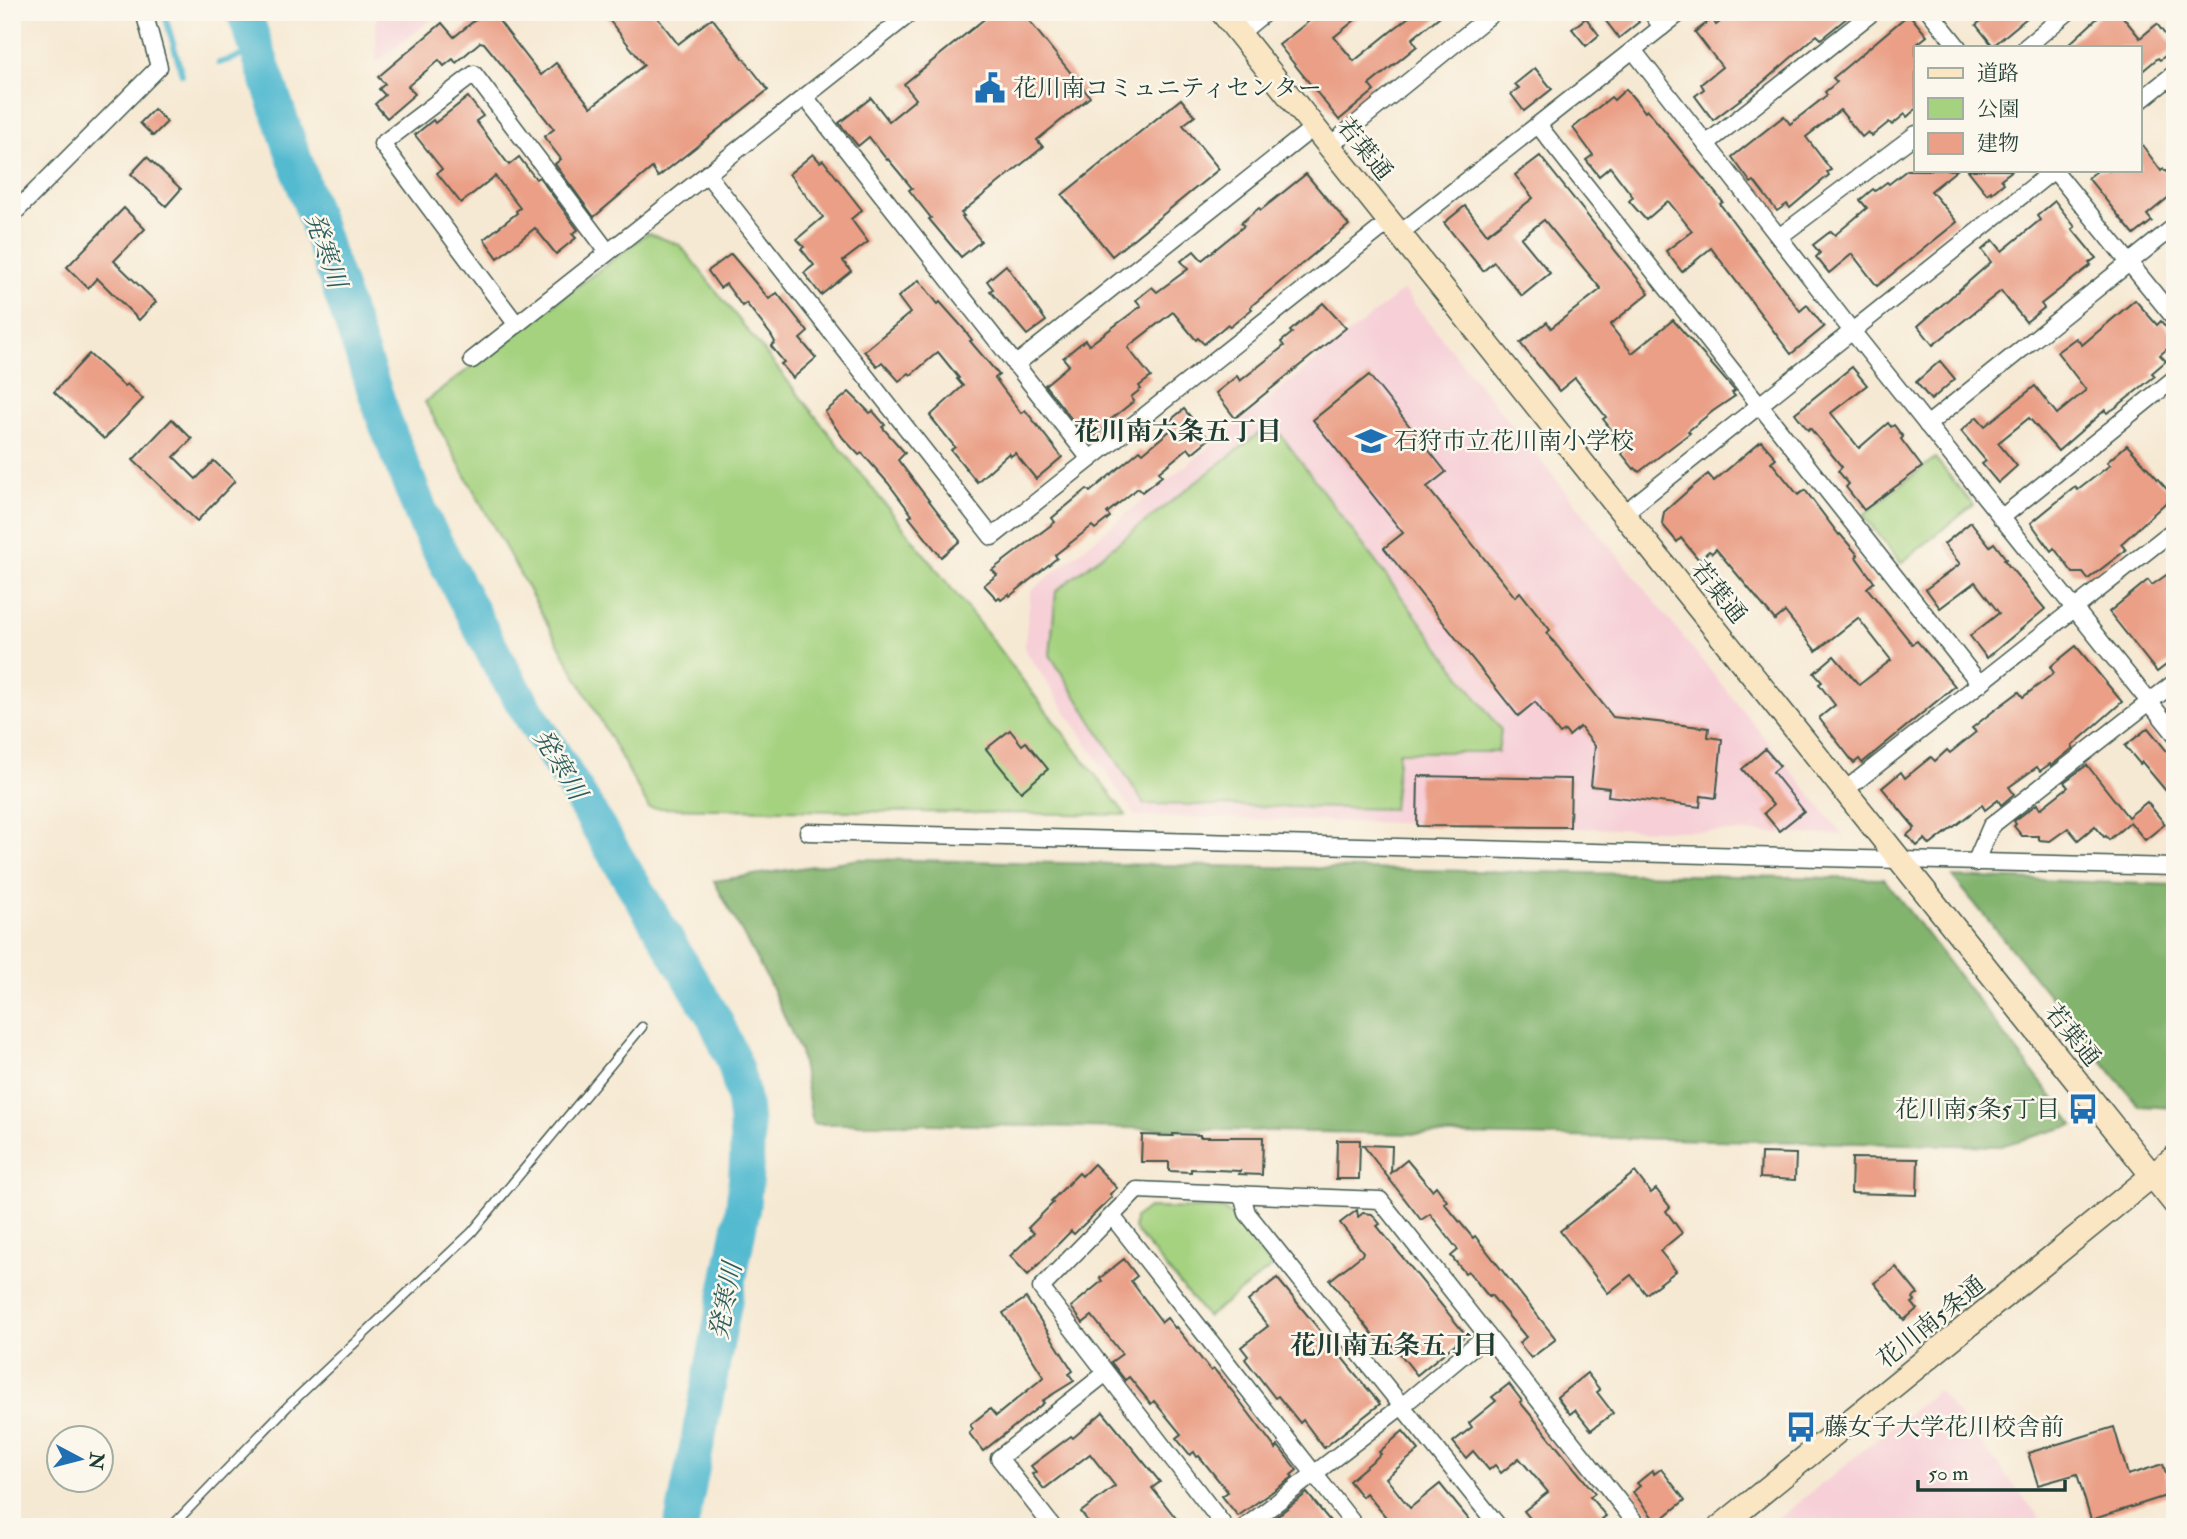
<svg xmlns="http://www.w3.org/2000/svg" width="2187" height="1539" viewBox="0 0 2187 1539" font-family="'IM FELL Double Pica','Noto Serif JP',serif">
<rect width="100%" height="100%" fill="#fbf7ec"/>
<filter id="ink" filterUnits="userSpaceOnUse"><feTurbulence type="fractalNoise" baseFrequency=".0143" numOctaves="2"/><feDisplacementMap in="SourceGraphic" scale="14" xChannelSelector="R" yChannelSelector="G"/><feConvolveMatrix kernelMatrix="1 2 1 2 8 2 1 2 1" color-interpolation-filters="sRGB"/></filter>
<filter id="wash" filterUnits="userSpaceOnUse"><feTurbulence type="fractalNoise" baseFrequency=".00686" numOctaves="4" result="noise"/><feDisplacementMap in="SourceGraphic" scale="28" xChannelSelector="R" yChannelSelector="G"/><feGaussianBlur stdDeviation="1.57" result="paint"/><feColorMatrix in="noise" values="0 0 0 0 0 0 0 0 0 0 0 0 0 0 0 0 0 1.4 0 .05"/><feComposite in="paint" operator="in"/></filter>
<g filter="url(#wash)">
<rect width="100%" height="100%" fill="#f6e9d3"/>
<g fill="#f6cfd7">
<polygon points="376,12 441,12 376,63"/>
<polygon points="1403,290 1843,835 1135,816 1024,648 1031,591"/>
<polygon points="1938,1390 2047,1527 1768,1527"/>
</g>
<g fill="#a4d27f" stroke="#62885a" stroke-width="2">
<polygon points="648,233 680,245 982,627 1126,815 649,808 425,402"/>
<polygon points="1272,423 1501,730 1498,752 1399,752 1393,809 1144,804 1050,655 1056,591"/>
<polygon points="1935,458 1973,505 1901,563 1863,515"/>
<polygon points="1148,1208 1221,1209 1230,1214 1272,1267 1207,1317 1134,1229 1135,1218"/>
</g>
<g fill="#83b46e" stroke="#517851" stroke-width="2">
<polygon points="860,859 1884,879 2074,1125 2000,1146 932,1124 813,1124 800,1052 771,986 714,881"/>
<polygon points="1953,877 2175,885 2175,1108 2139,1106"/>
</g>
<g fill="none" stroke-linecap="round" stroke-linejoin="round">
<g stroke="#53bad0" stroke-width="6">
<polyline points="164,12 182,74"/>
<polyline points="219,63 257,51"/>
</g>
<path stroke="#53bad0" stroke-width="35" d="M244 12 387 427 426 525 502 669 715 1019C722 1036 731 1052 736 1069 751 1117 748 1165 742 1214L681 1527"/>
</g>
<g id="blocks">
<g fill="#ea9f86">
<polygon points="485,12 492,12 541,75 556,63 591,107 644,65 603,12 653,12 678,44 712,18 768,90 658,177 652,168 594,217 555,164 561,159 544,137 554,129 484,43 480,42 456,63 453,59 444,66 439,60 408,86 415,94 387,118 375,104 385,95 379,89 385,84 378,77 442,23 454,37"/>
<polygon points="993,12 1022,12 1090,97 1037,140 1043,147 961,213 964,216 962,217 981,241 961,257 929,219 931,218 909,190 912,188 888,159 887,160 869,137 858,146 839,123 871,98 889,121 916,99 904,84"/>
<polygon points="1302,12 1365,12 1334,37 1354,61 1415,12 1445,12 1412,39 1417,46 1369,85 1374,91 1339,120 1279,45 1309,21"/>
<polygon points="1599,12 1632,12 1639,22 1619,38"/>
<polygon points="1733,12 1854,12 1821,39 1817,35 1762,83 1713,120 1695,96 1704,89 1701,84 1722,67 1695,32 1712,19 1716,25"/>
<polygon points="1992,12 2034,12 1993,46 1976,25"/>
<polygon points="2104,12 2119,12 2140,38 2157,24 2175,48 2160,60 2158,58 2140,73 2140,47 2066,47"/>
<polygon points="1909,14 1927,36 1916,45 1916,109 1907,117 1905,114 1892,125 1889,122 1872,136 1868,132 1862,137 1840,110 1806,137 1831,170 1827,172 1829,175 1790,208 1787,204 1777,211 1754,181 1751,183 1732,157 1784,116 1790,124 1827,95 1825,92 1837,82 1833,78"/>
<polygon points="1586,18 1599,35 1586,46 1572,29"/>
<polygon points="1535,68 1552,89 1524,111 1511,94 1519,88 1515,84"/>
<polygon points="1626,89 1645,112 1647,110 1723,202 1720,204 1800,311 1807,305 1824,327 1791,354 1711,248 1682,272 1666,251 1692,231 1668,201 1646,220 1629,201 1633,197 1610,167 1599,176 1586,160 1593,155 1573,128 1611,97 1614,100"/>
<polygon points="468,97 483,116 476,121 509,165 519,157 536,179 539,177 578,230 572,234 576,238 556,254 535,228 498,258 484,239 517,213 516,211 520,208 495,176 461,203 437,173 442,169 415,135 433,120 435,123"/>
<polygon points="1181,99 1195,116 1183,125 1219,169 1112,256 1062,195"/>
<polygon points="154,109 167,122 153,136 140,123"/>
<polygon points="2140,142 2161,171 2163,169 2166,172 2175,165 2175,192 2147,215 2152,221 2134,235 2088,178 2098,170 2140,170"/>
<polygon points="813,154 820,162 823,160 862,210 851,219 868,242 843,261 851,271 821,295 804,273 814,265 801,249 804,247 797,239 823,217 789,174"/>
<polygon points="1540,156 1649,293 1610,325 1632,353 1673,320 1735,391 1732,393 1735,396 1713,411 1688,431 1690,433 1639,472 1635,468 1634,469 1622,454 1626,448 1603,419 1606,417 1575,378 1559,391 1520,343 1547,322 1551,328 1601,289 1544,220 1521,238 1550,273 1522,296 1494,262 1483,271 1444,223 1465,206 1487,234 1533,198 1515,175"/>
<polygon points="147,157 181,189 166,206 131,174"/>
<polygon points="1907,170 1957,170 1931,191 1957,222 1877,286 1852,254 1829,273 1816,257 1820,253 1813,245 1831,231 1835,235 1867,208 1860,200 1873,189 1875,191 1887,182 1889,184"/>
<polygon points="1968,170 2013,170 2001,179 2004,183 1992,193 1991,191 1987,194"/>
<polygon points="1306,174 1349,225 1250,307 1252,309 1230,327 1228,324 1204,344 1198,338 1196,340 1173,312 1129,346 1128,348 1151,377 1139,386 1141,389 1131,397 1134,401 1110,420 1111,422 1092,438 1080,424 1077,426 1045,385 1069,365 1063,358 1085,340 1089,345 1141,306 1136,300 1152,287 1157,292 1188,269 1181,261 1194,251 1202,260 1244,226 1241,223 1259,208 1261,210"/>
<polygon points="2055,201 2075,227 2072,229 2096,258 2089,263 2091,265 2041,304 2044,308 2026,322 2001,291 1933,345 1918,326 1991,262 1982,250 1993,240 2002,251 2040,220 2037,216"/>
<polygon points="124,208 145,229 114,261 156,302 139,320 97,278 88,288 67,267"/>
<polygon points="731,254 769,299 777,293 808,332 800,339 816,358 793,378 781,364 784,362 771,346 775,342 771,335 746,303 742,306 726,284 720,288 708,271"/>
<polygon points="1006,265 1046,321 1027,335 990,291 993,289 987,281"/>
<polygon points="919,280 938,304 940,302 963,328 972,340 970,341 999,375 995,378 1021,413 1025,410 1062,457 1036,479 1015,453 1011,456 1009,453 977,482 951,450 955,447 930,416 963,386 957,379 959,378 938,352 911,375 909,373 899,381 882,362 877,366 864,351 910,313 898,297"/>
<polygon points="2135,300 2157,325 2161,321 2175,338 2175,342 2160,355 2166,361 2152,373 2155,376 2115,408 2107,413 2105,410 2058,451 2029,418 1998,443 2017,466 1998,483 1982,464 1986,461 1961,431 1977,417 1985,426 2035,386 2057,414 2086,390 2057,352 2076,338 2082,345"/>
<polygon points="1323,303 1346,328 1235,418 1216,393 1237,376 1240,381 1284,346 1281,342 1292,333 1290,331"/>
<polygon points="89,354 124,386 127,384 143,399 104,439 54,392"/>
<polygon points="1940,361 1955,379 1931,400 1916,382"/>
<polygon points="1852,367 1867,385 1831,413 1859,448 1888,423 1891,427 1894,425 1903,437 1901,439 1922,467 1864,510 1846,487 1849,484 1838,471 1842,467 1810,428 1808,430 1795,413"/>
<polygon points="1369,375 1446,472 1427,487 1515,597 1520,592 1550,630 1547,633 1613,717 1709,728 1708,737 1722,739 1716,798 1701,796 1700,807 1608,796 1609,788 1591,786 1595,746 1580,727 1569,736 1565,731 1560,734 1535,702 1518,716 1384,548 1403,533 1313,420"/>
<polygon points="849,392 870,413 873,411 885,425 882,427 905,453 898,460 960,541 941,557 909,517 912,515 888,483 862,453 859,455 843,438 825,412"/>
<polygon points="1184,409 1209,439 1192,453 1188,448 1159,472 1162,476 1142,492 1138,488 1107,513 1110,517 1095,529 1092,526 1055,555 1057,558 1010,596 1009,594 1001,600 999,597 997,599 984,585 997,575 992,570 1055,522 1052,518 1087,489 1090,492 1140,450 1143,453 1172,429 1167,423"/>
<polygon points="172,419 192,439 174,457 196,479 214,461 235,481 197,521 133,460"/>
<polygon points="1761,441 1776,458 1771,462 1798,495 1805,490 1839,535 1840,534 1858,555 1856,557 1874,582 1867,588 1912,644 1917,641 1955,686 1862,763 1859,759 1854,763 1819,718 1835,705 1819,684 1822,682 1814,673 1834,656 1859,685 1891,660 1858,618 1816,651 1785,612 1775,620 1716,549 1712,553 1709,551 1699,560 1681,538 1677,542 1662,524 1664,512 1691,488 1708,474 1714,481"/>
<polygon points="2127,445 2173,496 2121,544 2126,550 2088,579 2083,573 2073,573 2054,548 2051,551 2031,523 2075,487 2078,490 2110,465 2107,462"/>
<polygon points="1971,522 1990,546 1994,543 2006,559 2004,560 2045,609 1987,658 1970,636 1999,613 1975,582 1940,608 1926,589 1960,564 1944,544"/>
<polygon points="2175,569 2175,658 2157,672 2109,612 2148,580 2152,585"/>
<polygon points="2076,646 2122,702 2072,746 2073,748 2051,766 2050,764 2040,771 2037,767 2009,787 2014,794 2001,805 1998,800 1985,810 1982,805 1930,845 1925,839 1917,846 1907,835 1915,828 1882,788 1901,772 1905,778 1931,757 1935,761 1947,750 1950,753 1976,732 1972,728 1996,709 2019,692 2023,697 2054,673 2050,667"/>
<polygon points="2148,728 2175,761 2175,784 2166,791 2142,762 2140,764 2125,746"/>
<polygon points="1010,730 1022,745 1026,742 1048,769 1021,792 986,749"/>
<polygon points="1765,749 1780,766 1773,772 1804,811 1779,831 1764,813 1773,805 1742,769"/>
<polygon points="2087,765 2128,817 2147,802 2165,824 2145,840 2130,822 2109,840 2106,836 2104,837 2095,826 2078,840 2068,828 2050,841 2039,840 2039,836 2022,836 2014,826 2016,824 2014,821 2037,804 2040,809 2068,787 2064,782"/>
<polygon points="1418,776 1571,779 1570,827 1417,826"/>
<polygon points="1173,1134 1200,1135 1200,1137 1263,1137 1262,1175 1239,1174 1240,1171 1191,1169 1191,1172 1169,1171 1169,1162 1141,1162 1142,1135 1173,1136"/>
<polygon points="1337,1140 1360,1140 1359,1179 1336,1179"/>
<polygon points="1363,1145 1392,1146 1391,1173 1407,1160 1432,1190 1436,1186 1447,1201 1444,1203 1473,1238 1475,1236 1556,1339 1531,1358 1519,1343 1526,1337 1491,1295 1489,1297 1468,1271 1465,1273 1451,1256 1458,1250 1430,1214 1421,1220"/>
<polygon points="1761,1153 1796,1154 1795,1180 1760,1178"/>
<polygon points="1852,1158 1918,1159 1917,1195 1851,1193"/>
<polygon points="1094,1164 1117,1188 1110,1194 1112,1197 1074,1234 1071,1231 1028,1275 1010,1256 1034,1233 1028,1228 1053,1203 1051,1201 1079,1173 1082,1176"/>
<polygon points="1635,1172 1651,1193 1656,1189 1670,1207 1666,1211 1682,1233 1660,1251 1676,1271 1646,1294 1631,1275 1608,1293 1560,1231"/>
<polygon points="1357,1210 1358,1217 1363,1213 1372,1214 1380,1224 1377,1226 1466,1335 1417,1375 1393,1345 1386,1351 1330,1280 1362,1255 1363,1252 1340,1223"/>
<polygon points="1124,1259 1137,1276 1131,1281 1162,1322 1167,1318 1175,1328 1176,1327 1211,1371 1214,1369 1233,1392 1276,1449 1278,1446 1297,1470 1291,1475 1293,1477 1238,1516 1222,1496 1228,1492 1199,1456 1197,1457 1194,1452 1190,1455 1176,1438 1181,1434 1154,1401 1151,1404 1129,1377 1125,1380 1111,1362 1122,1354 1092,1316 1083,1323 1071,1307 1102,1281 1100,1278"/>
<polygon points="1896,1267 1918,1294 1913,1298 1915,1301 1912,1303 1917,1309 1904,1320 1874,1283"/>
<polygon points="1277,1278 1380,1404 1324,1448 1303,1420 1300,1423 1278,1396 1275,1398 1245,1359 1248,1356 1241,1347 1268,1326 1248,1301"/>
<polygon points="1026,1298 1073,1371 1069,1374 1074,1381 1042,1401 1044,1403 983,1451 969,1433 973,1429 970,1425 990,1409 996,1416 1044,1377 1003,1313"/>
<polygon points="1587,1373 1600,1390 1597,1392 1613,1413 1591,1430 1575,1410 1570,1414 1557,1397"/>
<polygon points="1509,1384 1522,1401 1520,1402 1595,1493 1590,1497 1606,1516 1602,1519 1609,1527 1537,1527 1524,1511 1548,1492 1519,1458 1501,1473 1495,1465 1489,1470 1473,1451 1466,1458 1453,1442 1472,1427 1469,1423 1496,1401 1492,1397"/>
<polygon points="1103,1412 1160,1482 1152,1488 1183,1527 1092,1527 1081,1512 1115,1486 1090,1454 1044,1489 1032,1474 1036,1472 1031,1466 1071,1436 1073,1438"/>
<polygon points="2114,1427 2128,1475 2163,1464 2172,1494 2091,1520 2077,1474 2038,1485 2028,1453"/>
<polygon points="1403,1431 1419,1450 1386,1478 1410,1508 1440,1484 1475,1527 1394,1527 1366,1493 1362,1497 1349,1481 1381,1454 1379,1452"/>
<polygon points="1661,1469 1685,1500 1657,1523 1633,1492 1640,1486 1637,1483 1652,1471 1654,1474"/>
<polygon points="1307,1493 1335,1527 1271,1527 1268,1523"/>
</g>
</g>
</g>
<g filter="url(#ink)">
<use href="#blocks" fill-opacity="0" stroke="#3f574c" stroke-width="2"/>
<g fill="none" stroke-linecap="round" stroke-linejoin="round">
<g stroke="#3f574c" stroke-width="11">
<polyline id="lane" points="171,1527 290,1404 472,1232 642,1027"/>
</g>
<g stroke="#3f574c" stroke-width="19">
<g id="street">
<polyline points="1651,12 1662,27"/>
<polyline points="1930,12 1958,47"/>
<polyline points="1239,34 1266,12"/>
<polyline points="2026,47 2068,12"/>
<polyline points="1633,50 1852,331 2175,734"/>
<polyline points="805,97 1090,459"/>
<polyline points="2140,101 2175,73"/>
<polyline points="1538,125 1980,684"/>
<polyline points="1706,144 1873,12"/>
<polyline points="1329,146 1494,12"/>
<polyline points="707,174 992,537 1389,222"/>
<polyline points="12,215 159,67 144,12"/>
<polyline points="1399,234 1681,12"/>
<polyline points="1779,237 1916,134"/>
<polyline points="517,325 382,144 474,74 608,252"/>
<polyline points="472,360 912,12"/>
<polyline points="1015,365 1314,127"/>
<polyline points="1927,425 2175,226"/>
<polyline points="1623,514 2054,170 2175,319"/>
<polyline points="2001,518 2175,378"/>
<polyline points="1844,791 2175,529"/>
<polyline points="808,832 2175,867"/>
<polyline points="1975,863 1991,826 2175,682"/>
<polyline points="1242,1194 1247,1213 1499,1527"/>
<polyline points="1112,1216 1356,1527"/>
<polyline points="1053,1527 999,1458 1106,1373"/>
<polyline points="1225,1527 1041,1288 1137,1190 1380,1200 1639,1527"/>
<polyline points="1245,1527 1402,1406 1487,1335"/>
</g>
</g>
<g stroke="#3f574c" stroke-width="26">
<g id="secondary">
<polyline points="1222,12 2175,1204"/>
<polyline points="1720,1527 2175,1157"/>
</g>
</g>
<use href="#lane" stroke="#fff" stroke-width="8"/>
<use href="#street" stroke="#fff" stroke-width="16"/>
<use href="#secondary" stroke="#fbe6c4" stroke-width="23"/>
</g>
</g>
<defs>
<g id="civic-bare" transform="scale(2.415)"><path d="M-.6-6.5H3V-4.5H.6V-3L4-1V1h2V6H-6V1h2V-1L-.6-3ZM-1.2 2.5V6h2.4V2.5Z" fill="#1f6fb2" stroke="#fbf7ec" stroke-width="2.5" paint-order="stroke"/></g>
<g id="school-bare" transform="scale(2.415)"><path d="M0-5L7-2L0 1L-7-2ZM-4 1L0 2.5L4 1V4Q0 6-4 4Z" fill="#1f6fb2" stroke="#fbf7ec" stroke-width="2.5" paint-order="stroke"/></g>
<g id="bus-bare" transform="scale(2.415)"><path d="M-5-6H5V4H4V6H2V4H-2V6H-4V4H-5ZM-3.5-4V0h7V-4ZM-3.5 1.2v1.5H-2V1.2ZM2 1.2v1.5H3.5V1.2Z" fill="#1f6fb2" stroke="#fbf7ec" stroke-width="2.5" paint-order="stroke"/></g>
</defs>
<g fill-rule="evenodd">
<use href="#civic-bare" x="990" y="88"/>
<use href="#school-bare" x="1371" y="441"/>
<use href="#bus-bare" x="2083" y="1109"/>
<use href="#bus-bare" x="1801" y="1427"/>
</g>
<g text-anchor="middle" stroke-width="5" stroke-linejoin="round" paint-order="stroke">
<g font-size="24" fill="#1f3d34" stroke="#fbf7ec" text-anchor="start">
<text x="1013" y="96">花川南コミュニティセンター</text>
<text x="1394" y="449">石狩市立花川南小学校</text>
<text x="2060" y="1117" text-anchor="end">花川南5条5丁目</text>
<text x="1824" y="1435">藤女子大学花川校舎前</text>
</g>
<g font-size="24" fill="#1f3d34" stroke="#fbf7ec">
<text transform="translate(1365 149) rotate(51)" y="8">若葉通</text>
<text transform="translate(1719 592) rotate(51)" y="8">若葉通</text>
<text transform="translate(2073 1035) rotate(51)" y="8">若葉通</text>
<text transform="translate(1931 1322) rotate(-39)" y="8">花川南5条通</text>
</g>
<g font-size="26" font-style="italic" fill="#2c5c5b" stroke="#fbf7ec">
<text transform="translate(326 250) rotate(71)" y="9">発寒川</text>
<text transform="translate(560 764) rotate(59)" y="9">発寒川</text>
<text transform="translate(725 1301) rotate(-79)" y="9">発寒川</text>
</g>
<g font-size="26" font-weight="bold" fill="#1f3d34" stroke="#fbf7ec">
<text x="1178" y="440">花川南六条五丁目</text>
<text x="1394" y="1354">花川南五条五丁目</text>
</g>
</g>
<rect width="2187" height="1539" fill="none" stroke="#fbf7ec" stroke-width="42"/>
<rect x="1914" y="46" width="228" height="126" fill="#fbf7ec" stroke="#a3ada2" stroke-width="2"/>
<rect x="1928" y="68" width="35" height="10" fill="#fbe6c4" stroke="#a3ada2" stroke-width="2"/>
<text x="1977" y="80" font-size="21" fill="#1f3d34">道路</text>
<rect x="1928" y="98" width="35" height="21" fill="#a4d27f" stroke="#a3ada2" stroke-width="2"/>
<text x="1977" y="116" font-size="21" fill="#1f3d34">公園</text>
<rect x="1928" y="133" width="35" height="21" fill="#ea9f86" stroke="#a3ada2" stroke-width="2"/>
<text x="1977" y="150" font-size="21" fill="#1f3d34">建物</text>
<g transform="translate(80 1459) rotate(97)"><circle r="33" fill="#fbf7ec" stroke="#a3ada2" stroke-width="2"/>
<path d="M0-5L12 26L0 18L-12 26Z" fill="#1f6fb2"/>
<text y="-10" font-size="19" font-weight="bold" text-anchor="middle" fill="#1f3d34">N</text>
</g>
<path d="M1918 1480v10h147v-10" fill="none" stroke="#1f3d34" stroke-width="3.5"/>
<text x="1928" y="1480" font-size="21" fill="#1f3d34" stroke="#fbf7ec" stroke-width="5" paint-order="stroke">50 m</text>
</svg>
